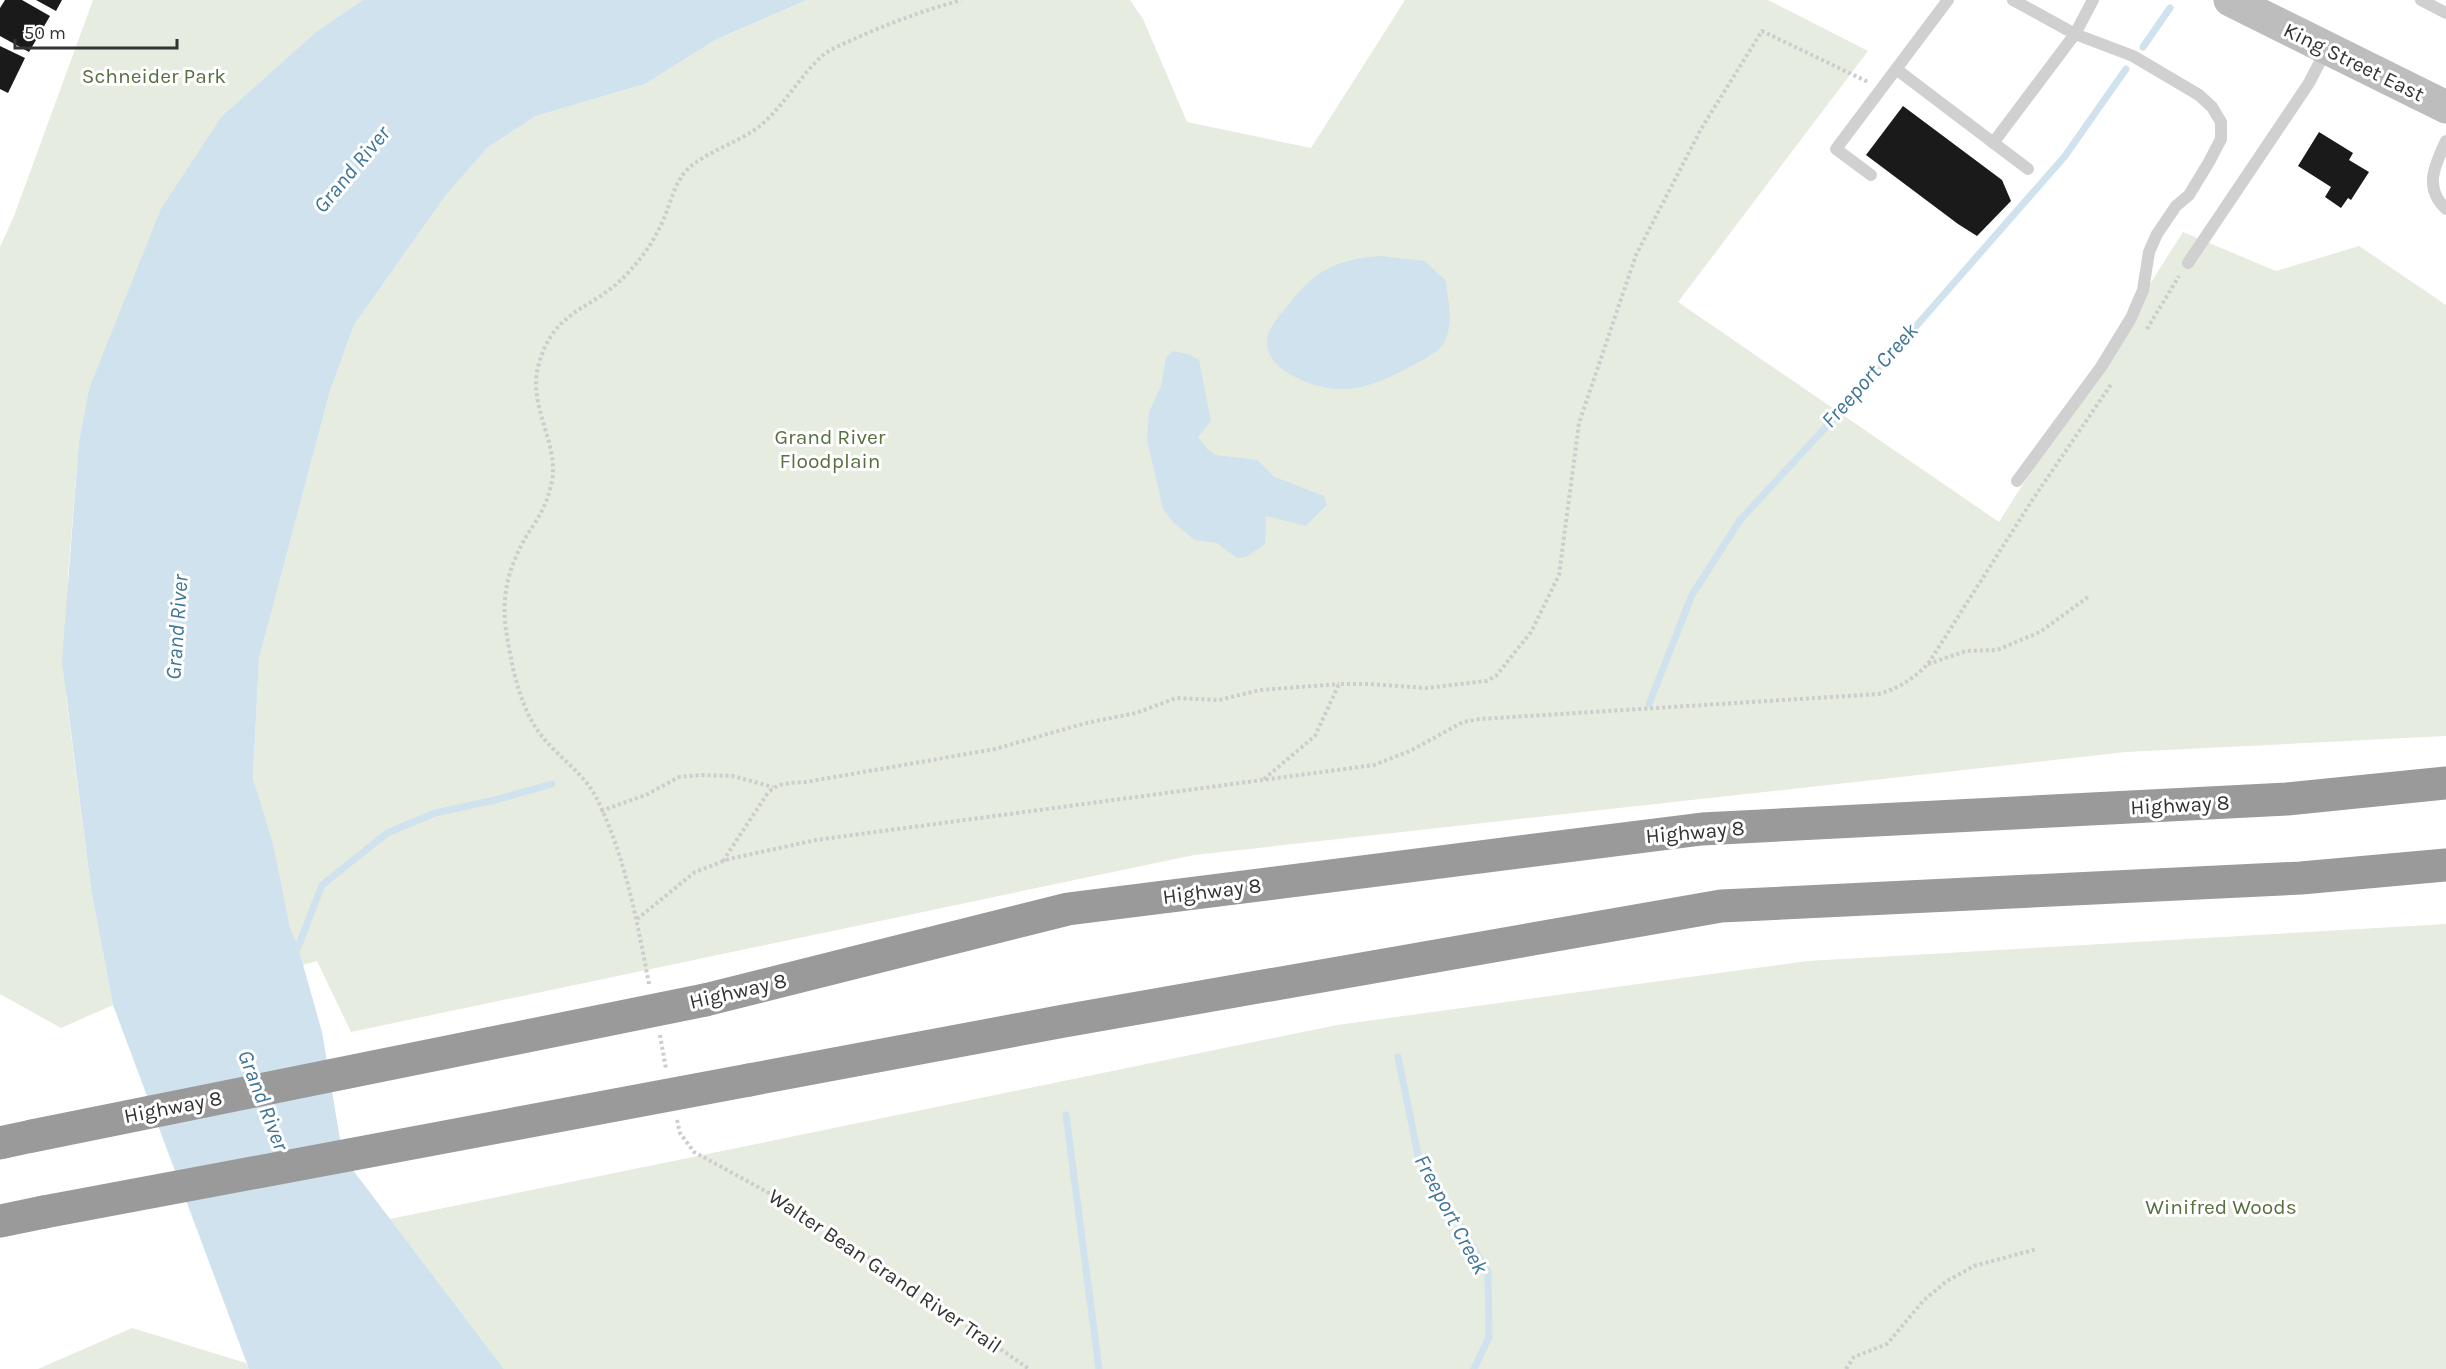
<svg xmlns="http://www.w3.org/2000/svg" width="2446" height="1369" viewBox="0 0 2446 1369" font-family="Karla,sans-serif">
<rect width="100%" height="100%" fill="#fff"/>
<g fill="#e6ecdf" fill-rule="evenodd">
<polygon points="93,0 363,0 317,31 222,116 89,389 79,441 68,576 66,696 91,889 113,1005 61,1028 0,994 0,247 14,216"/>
<path d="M807 0H1130L1143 19 1187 122 1311 148 1405 0H1768L1868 51 1678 302 1999 522 2183 232 2276 271 2359 246 2446 305V736L2126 752 1194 855 351 1032 317 961 303 965 290 928 253 779 259 659 330 391 354 325 446 195 487 148 536 116 645 84 717 39ZM1266 469 1275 477 1327 505 1306 526Z"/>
<polygon points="2446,924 2446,1369 504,1369 390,1219 1337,1025 1808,961"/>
<polygon points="132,1328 246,1363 249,1369 38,1369"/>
</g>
<g fill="#cfe2ee">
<polygon points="363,0 807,0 717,39 645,84 536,116 487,148 446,195 354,325 330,391 259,659 253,779 273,844 290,928 298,947 322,1032 343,1157 504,1369 249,1369 113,1005 91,889 62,661 79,441 89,389 161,209 222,116 317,31"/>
<path d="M1381 256 1425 261 1446 281C1448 302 1454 323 1444 343 1439 352 1424 359 1415 364 1391 377 1366 390 1338 389 1311 388 1253 366 1270 330 1274 321 1283 312 1289 304 1316 269 1338 259 1381 256Z"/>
<polygon points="1172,351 1188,354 1199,360 1211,421 1198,437 1208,450 1216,455 1257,460 1275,477 1324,496 1327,505 1306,526 1266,516 1265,544 1246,557 1237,558 1217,543 1195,540 1174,523 1163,509 1147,440 1149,412 1161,386 1166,358"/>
</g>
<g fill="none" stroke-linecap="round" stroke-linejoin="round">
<g stroke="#cfe2ee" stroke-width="7">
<polyline points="2143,47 2170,8"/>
<polyline points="1649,704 1692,595 1740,520 1861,389 2065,156 2126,69"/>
<polyline points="298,947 322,885 387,833 435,813 495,800 552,784"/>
<polyline points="1398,1057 1418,1155 1488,1272 1489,1337 1474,1369"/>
<polyline points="1066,1115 1099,1369"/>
</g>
</g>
<g fill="#1a1a1a">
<polygon points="5,0 22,0 50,16 29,52 0,36 0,8"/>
<polygon points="36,0 62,0 56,11"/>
<polygon points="0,46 25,58 8,93 0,89"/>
<polygon points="1903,106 2002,180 2011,201 1977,236 1958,224 1866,155"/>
<polygon points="2319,132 2353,153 2349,160 2369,172 2351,200 2348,198 2341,208 2325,197 2331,187 2298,166"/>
</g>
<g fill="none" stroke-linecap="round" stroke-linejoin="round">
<g stroke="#cdcdcd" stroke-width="4" stroke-dasharray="3 3" stroke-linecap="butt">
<polyline points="2147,329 2179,276"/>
<polyline points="1928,664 1966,651 1997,650 2040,632 2088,597"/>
<polyline points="1264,779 1315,736 1339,684 1369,684 1426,688 1486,681 1496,676 1531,632 1559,575 1579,423 1636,255 1701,129 1762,31 1868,82"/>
<polyline points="601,811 646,795 679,777 701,775 733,776 773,787"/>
<path d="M723 861 767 794C777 782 791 783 806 782L995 749 1086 723 1136 713 1176 698 1219 700 1260 690 1339 684"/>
<path d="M637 919 695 872 729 859 816 840 1374 765 1410 751 1463 722 1480 719 1879 694C1899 688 1913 679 1928 664L2033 499 2112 383"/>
<path d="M649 984C637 921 625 855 596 797 582 771 555 755 538 731 519 704 511 663 506 630 501 594 509 566 527 535 535 523 544 510 548 496 550 489 553 480 553 472 554 436 529 404 538 367 553 308 592 311 626 275 639 261 651 246 659 229 669 211 672 188 685 172 705 151 737 144 760 126 784 106 799 77 822 56 833 47 848 42 861 36 894 21 927 10 961 0"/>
<polyline points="660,1035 666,1069"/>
<polyline points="677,1120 680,1133 694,1152 802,1211 1029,1369"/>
<polyline points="1846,1369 1854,1357 1887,1344 1924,1300 1947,1281 1974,1266 2037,1249"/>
</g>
<g stroke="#d0d0d0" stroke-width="12">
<polyline points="2013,0 2075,34 2133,56 2199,95 2212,107 2221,122 2221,139 2209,162 2189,195 2176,206 2157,234 2149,252 2143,290 2131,318 2101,367 2017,481"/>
<polyline points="2421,0 2446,13"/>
<polyline points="1896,69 2028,169"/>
<path d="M2446 141C2435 165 2423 187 2446 209"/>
<polyline points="1993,143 2075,34 2093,0"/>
<polyline points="1871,175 1836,149 1948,0"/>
<polyline points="2188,263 2309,83 2326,50"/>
</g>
<polyline stroke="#bdbdbd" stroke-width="33" points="2230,0 2446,107"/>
<g stroke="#9a9a9a" stroke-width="33">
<polyline points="705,1000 1068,909 1702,829 2287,799 2446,783"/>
<polyline points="749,1080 1064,1021 1721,906 2301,878 2446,865"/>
<polyline points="0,1143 32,1136"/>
<polyline points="0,1221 44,1212"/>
</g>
<g stroke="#9a9a9a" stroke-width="33">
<polyline points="32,1136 705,1000"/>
<polyline points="44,1212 749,1080"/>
</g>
</g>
<g text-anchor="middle" stroke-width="6" stroke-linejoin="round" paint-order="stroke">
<g font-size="21" fill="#333" stroke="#fff">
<text transform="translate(2354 62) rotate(26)" y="7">King Street East</text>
<text transform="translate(2180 805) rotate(-3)" y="7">Highway 8</text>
<text transform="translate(1695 832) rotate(-5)" y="7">Highway 8</text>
<text transform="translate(1212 891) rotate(-7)" y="7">Highway 8</text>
<text transform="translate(738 991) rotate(-13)" y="7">Highway 8</text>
<text transform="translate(173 1107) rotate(-11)" y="7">Highway 8</text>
<text transform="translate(885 1271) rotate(34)" y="7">Walter Bean Grand River Trail</text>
</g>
<g font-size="21" fill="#56703f" stroke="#fff">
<text x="154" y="83">Schneider Park</text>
<text x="830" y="444">Grand River<tspan x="830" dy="24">Floodplain</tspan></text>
<text x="2221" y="1214">Winifred Woods</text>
</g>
<g font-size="22" font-style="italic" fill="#3f7597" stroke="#fff">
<text transform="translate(351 169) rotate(-50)" y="8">Grand River</text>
<text transform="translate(1869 375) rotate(-48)" y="8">Freeport Creek</text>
<text transform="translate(176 627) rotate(-86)" y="8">Grand River</text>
<text transform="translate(264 1100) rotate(69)" y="8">Grand River</text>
<text transform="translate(1452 1214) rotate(62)" y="8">Freeport Creek</text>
</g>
</g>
<path d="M15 39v9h162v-9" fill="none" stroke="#333333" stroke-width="3"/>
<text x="24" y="39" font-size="18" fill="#333333" stroke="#ffffff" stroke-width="4.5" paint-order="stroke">50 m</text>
</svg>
